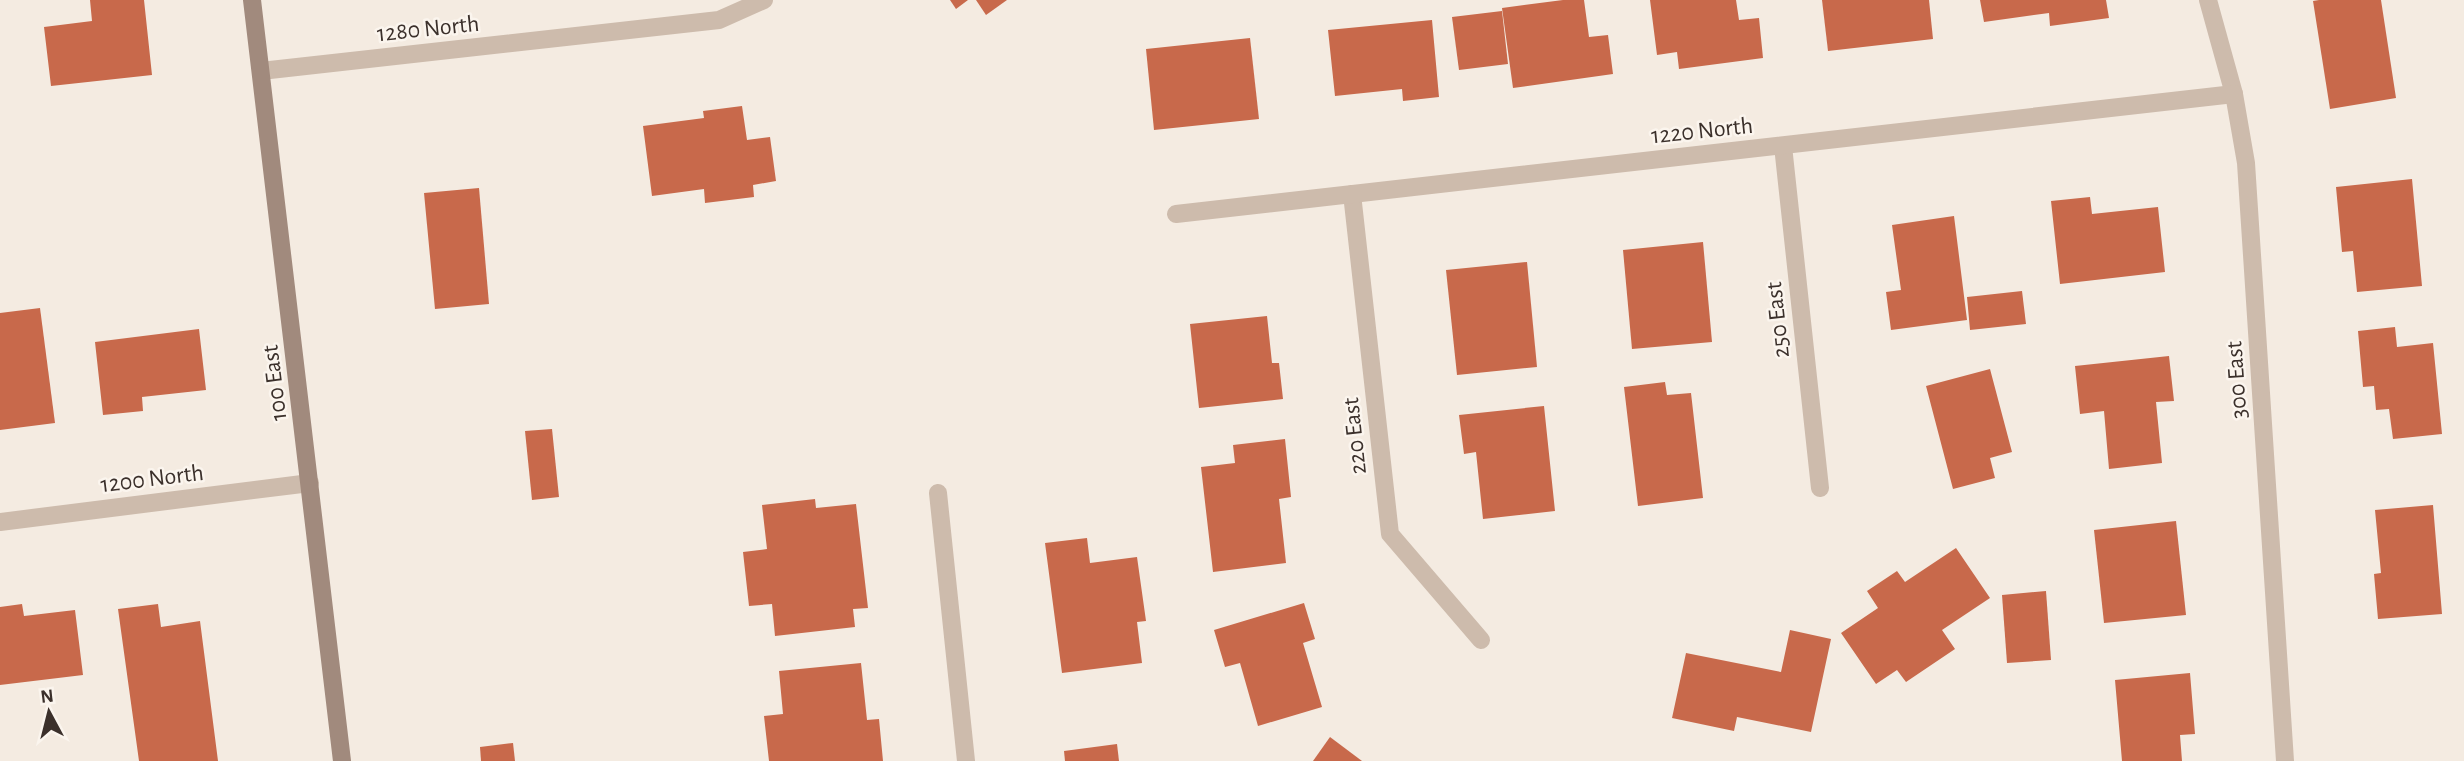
<svg xmlns="http://www.w3.org/2000/svg" width="2464" height="761" viewBox="0 0 2464 761" font-family="'Alegreya Sans',sans-serif">
<rect width="100%" height="100%" fill="#f4ebe1"/>
<g fill="#c8694b">
<polygon points="90,0 144,0 152,75 51,86 44,27 92,21"/>
<polygon points="950,0 968,0 956,9"/>
<polygon points="976,0 1007,0 986,15"/>
<polygon points="1563,0 1584,0 1589,37 1608,35 1613,74 1513,88 1502,8"/>
<polygon points="1650,0 1736,0 1739,20 1759,18 1763,58 1679,69 1677,52 1657,55"/>
<polygon points="1822,0 1929,0 1933,39 1828,51"/>
<polygon points="1980,0 2106,0 2109,18 2050,26 2049,13 1984,22"/>
<polygon points="2319,0 2381,0 2396,98 2330,109 2313,1"/>
<polygon points="1502,11 1508,64 1459,70 1452,17"/>
<polygon points="1432,20 1439,97 1403,101 1402,89 1335,96 1328,30"/>
<polygon points="1250,38 1259,119 1154,130 1146,49"/>
<polygon points="742,106 747,140 770,137 776,181 753,185 754,197 705,203 704,189 652,196 643,126 704,118 703,111"/>
<polygon points="2412,179 2422,286 2357,292 2353,251 2342,252 2336,187"/>
<polygon points="479,188 489,304 435,309 424,193"/>
<polygon points="2090,197 2092,214 2158,207 2165,272 2060,284 2051,201"/>
<polygon points="1954,216 1967,320 1891,330 1886,292 1901,290 1892,225"/>
<polygon points="1703,242 1712,342 1632,349 1623,250"/>
<polygon points="1527,262 1537,367 1457,375 1446,270"/>
<polygon points="2022,291 2026,324 1970,330 1967,297"/>
<polygon points="40,308 55,423 0,430 0,313"/>
<polygon points="1267,316 1272,363 1279,363 1283,399 1199,408 1190,324"/>
<polygon points="2395,327 2397,347 2433,343 2442,434 2393,439 2389,409 2376,410 2374,386 2363,387 2358,331"/>
<polygon points="199,329 206,390 142,397 143,411 103,415 95,342"/>
<polygon points="2169,356 2174,401 2156,402 2162,463 2109,469 2104,411 2080,414 2075,366"/>
<polygon points="1990,369 2012,452 1990,458 1995,478 1953,489 1926,386"/>
<polygon points="1665,382 1667,395 1691,393 1703,498 1638,506 1624,387"/>
<polygon points="1544,406 1555,511 1483,519 1476,452 1464,454 1459,415"/>
<polygon points="552,429 559,497 532,500 525,431"/>
<polygon points="1285,439 1291,497 1279,499 1286,563 1213,572 1201,467 1235,463 1233,445"/>
<polygon points="815,499 816,508 856,504 868,608 853,609 855,627 775,636 772,604 749,606 743,552 767,549 762,505"/>
<polygon points="2433,505 2442,614 2378,619 2374,574 2381,573 2375,510"/>
<polygon points="2176,521 2186,615 2104,623 2094,530"/>
<polygon points="1087,538 1090,563 1137,557 1146,621 1137,622 1142,663 1062,673 1045,543"/>
<polygon points="1956,548 1990,598 1942,630 1955,649 1906,682 1897,670 1876,684 1841,633 1878,608 1867,591 1897,571 1905,582"/>
<polygon points="2046,591 2051,660 2007,663 2002,595"/>
<polygon points="1304,603 1315,639 1303,643 1322,707 1258,726 1240,663 1225,667 1214,630"/>
<polygon points="22,604 24,616 75,610 83,675 0,685 0,607"/>
<polygon points="158,604 161,627 200,621 218,761 139,761 118,609"/>
<polygon points="1790,630 1831,639 1811,732 1737,717 1734,731 1672,718 1686,653 1781,672"/>
<polygon points="861,663 867,720 879,719 883,761 769,761 764,716 783,714 779,671"/>
<polygon points="2190,673 2195,734 2180,735 2182,761 2122,761 2115,680"/>
<polygon points="1330,737 1362,761 1313,761"/>
<polygon points="513,743 515,761 481,761 480,747"/>
<polygon points="1117,744 1119,761 1065,761 1064,751"/>
</g>
<g fill="none" stroke-linecap="round" stroke-linejoin="round">
<g stroke="#cdbbac" stroke-width="18">
<polyline points="2208,0 2234,94 2246,163 2285,761"/>
<polyline points="261,71 719,20 764,0"/>
<polyline points="1783,146 1820,488"/>
<polyline points="1352,194 1390,534 1481,640"/>
<polyline points="1176,214 2234,94"/>
<polyline points="938,493 966,761"/>
<polyline points="0,522 310,483"/>
</g>
<polyline stroke="#a18a7d" stroke-width="18" points="252,0 342,761"/>
</g>
<g text-anchor="middle" stroke-width="5" stroke-linejoin="round" paint-order="stroke">
<g font-size="24" fill="#3b302b" stroke="#fbf5ee">
<text transform="translate(428 28) rotate(-6)" y="8">1280 North</text>
<text transform="translate(1702 130) rotate(-6)" y="8">1220 North</text>
<text transform="translate(1777 320) rotate(-96)" y="8">250 East</text>
<text transform="translate(2236 380) rotate(-94)" y="8">300 East</text>
<text transform="translate(274 383) rotate(-97)" y="8">100 East</text>
<text transform="translate(1354 436) rotate(-96)" y="8">220 East</text>
<text transform="translate(152 478) rotate(-7)" y="8">1200 North</text>
</g>
</g>
<g transform="translate(49 712) rotate(353)" stroke="#fbf5ee" stroke-width="5" paint-order="stroke">
<path d="M0-5L12 26L0 18L-12 26Z" fill="#3b302b"/>
<text y="-10" font-size="19" font-weight="bold" text-anchor="middle" fill="#3b302b">N</text>
</g>
</svg>
